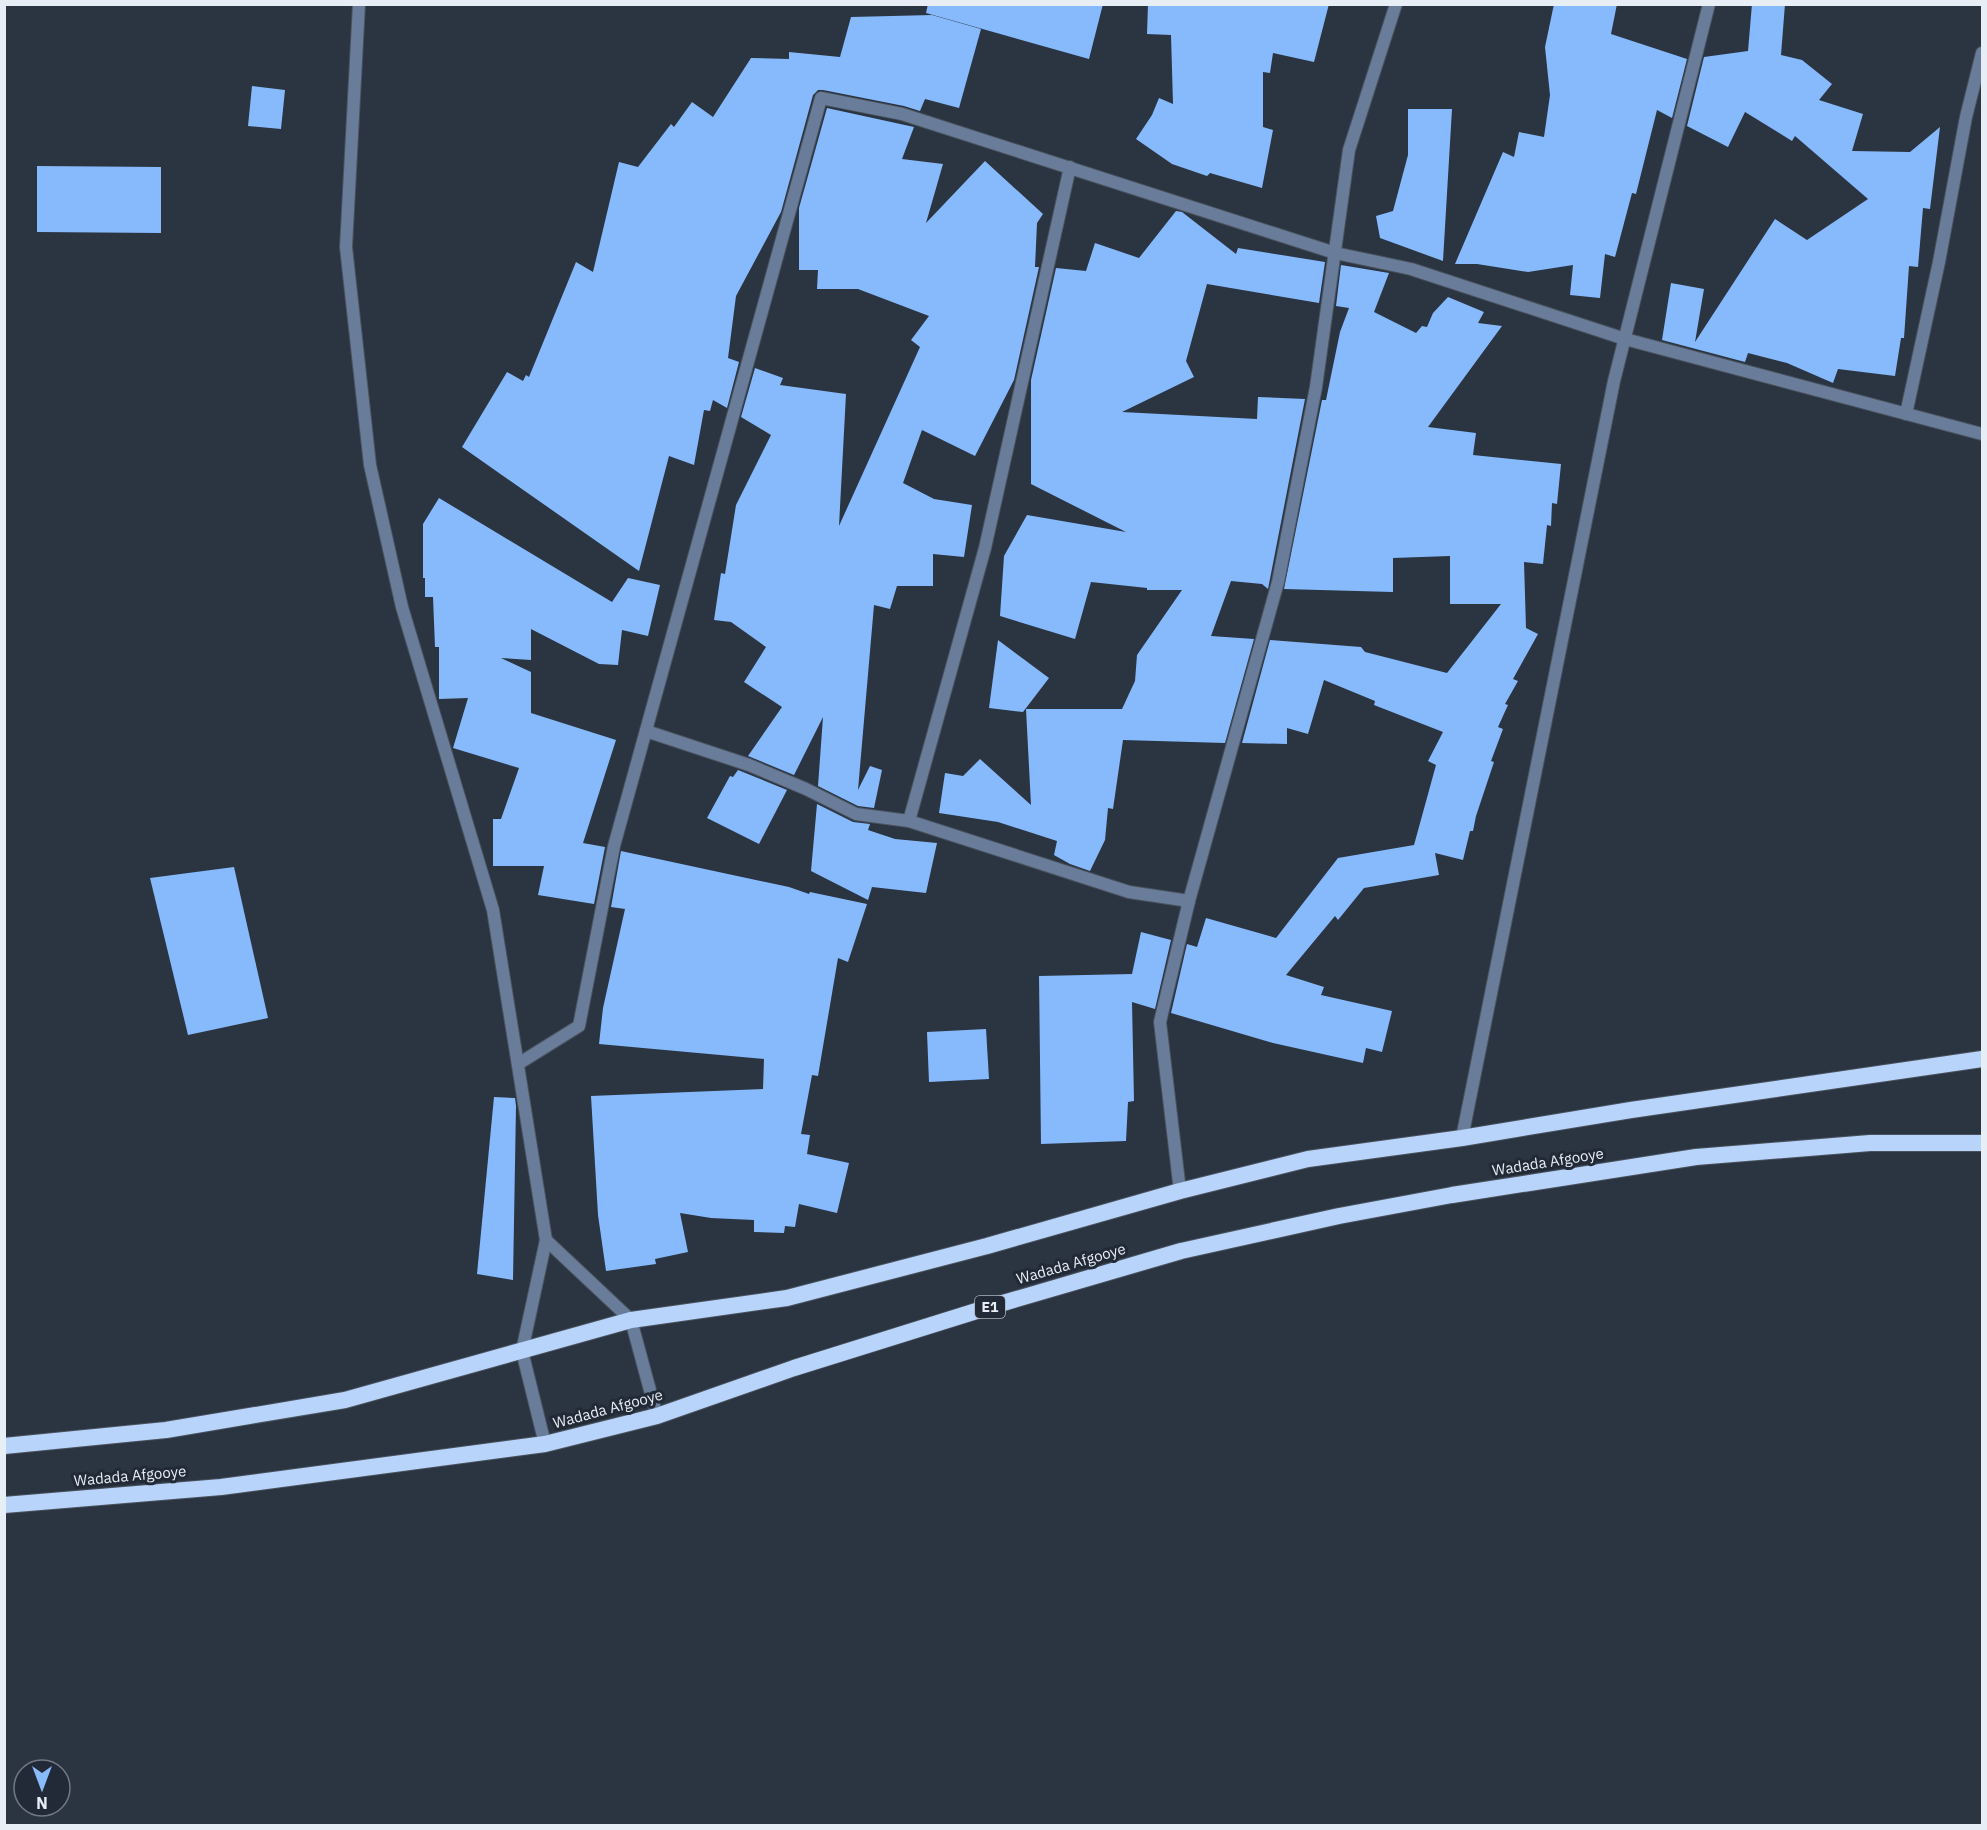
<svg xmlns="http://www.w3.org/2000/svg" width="1987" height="1830" viewBox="0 0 1987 1830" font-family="'IBM Plex Sans',sans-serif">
<rect width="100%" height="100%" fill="#2b3441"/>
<g fill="#87bafd">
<polygon points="928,4 1103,4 1089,59 926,13"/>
<polygon points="1148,4 1329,4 1314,62 1273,53 1270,73 1263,72 1263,127 1273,130 1262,188 1210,173 1207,176 1172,164 1136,139 1152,115 1159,98 1173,104 1171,35 1147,34"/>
<polygon points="1554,4 1617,4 1611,34 1687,59 1672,118 1657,110 1636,194 1632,193 1615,257 1605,254 1600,298 1570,295 1573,265 1528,272 1477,264 1455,264 1503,152 1514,157 1519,132 1544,137 1550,95 1545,47"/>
<polygon points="1752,4 1785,4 1781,55 1802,60 1832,84 1819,100 1863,114 1852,151 1910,152 1940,127 1930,209 1923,208 1918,267 1909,266 1904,338 1901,338 1895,376 1838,369 1833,383 1787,363 1748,353 1745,362 1662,340 1671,283 1704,289 1695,342 1775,219 1807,240 1868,199 1795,136 1792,141 1745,112 1728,147 1687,126 1704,57 1748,51"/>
<polygon points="932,15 981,29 959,108 925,99 920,111 904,106 823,90 818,90 813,95 781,212 736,296 728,358 739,362 727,408 713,400 710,411 704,410 694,465 669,456 639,571 462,447 507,372 523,381 526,375 529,377 576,262 593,272 619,162 638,167 671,124 674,127 692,102 713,117 751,58 789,59 789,52 840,57 851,17"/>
<polygon points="252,86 285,90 281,129 248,126"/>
<polygon points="827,108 914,127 902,159 943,164 926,223 985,161 1043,214 1037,223 1035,267 1039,267 1014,380 975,456 922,430 903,483 934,499 972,505 964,557 933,554 933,586 897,586 890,609 874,605 858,790 870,766 882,770 874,808 858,806 818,786 823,717 794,775 748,756 782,707 744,682 766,647 731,622 714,620 721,573 725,574 736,505 771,435 741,417 755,368 783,378 780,385 846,394 839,526 920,347 911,340 929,316 858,289 817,289 818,270 799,270 799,208"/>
<polygon points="1408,109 1452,109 1443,261 1380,238 1376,216 1393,211 1408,155"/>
<polygon points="37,166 161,167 161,233 37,232"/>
<polygon points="1176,211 1182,212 1236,254 1238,248 1325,262 1319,303 1207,284 1186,361 1194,377 1122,412 1257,419 1258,397 1305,399 1268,589 1262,584 1231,581 1211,636 1254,639 1225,743 1123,740 1113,809 1108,808 1105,840 1090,871 1070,864 1054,855 1057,841 998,822 939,813 945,773 963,776 980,759 1031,805 1026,709 1122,709 1135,681 1137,655 1182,590 1147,590 1147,588 1091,582 1075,639 1000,616 1004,556 1027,515 1126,532 1031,484 1031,380 1056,268 1086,271 1095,243 1139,258"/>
<polygon points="1341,265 1389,273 1374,312 1416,333 1422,326 1427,327 1433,313 1448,297 1484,312 1478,323 1502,326 1428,427 1476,433 1473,455 1561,464 1557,504 1552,503 1551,526 1547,525 1543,564 1524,562 1526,628 1538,634 1513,679 1518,681 1505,704 1508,705 1498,727 1503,729 1491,761 1494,762 1476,816 1473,831 1470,831 1463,860 1435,853 1439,875 1364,888 1338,920 1335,916 1286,975 1324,987 1321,995 1392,1011 1382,1052 1366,1048 1363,1063 1273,1043 1171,1013 1187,944 1197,947 1206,918 1276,938 1338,858 1414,845 1436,765 1428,761 1443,732 1374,705 1375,701 1324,680 1308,734 1287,728 1287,744 1242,743 1270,640 1361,647 1365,652 1447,673 1501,604 1450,604 1450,556 1393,558 1393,592 1284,589 1322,400 1326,400 1340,332 1349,308 1336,306"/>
<polygon points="439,498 612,602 628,578 660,585 648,636 622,630 618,665 599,664 531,629 531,660 501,658 531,672 531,713 616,740 583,843 605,847 594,904 538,895 544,866 493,866 493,819 501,819 519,768 453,748 468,698 439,699 439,647 435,647 433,597 425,597 425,578 423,578 423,524"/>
<polygon points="998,640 1049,678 1023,712 989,708"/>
<polygon points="738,770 787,790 759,844 707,818 730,776 733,777"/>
<polygon points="817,804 853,822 870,824 868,830 895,839 937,843 926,893 872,887 868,900 811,871"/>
<polygon points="621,851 789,887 809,894 810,892 867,904 848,962 838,958 818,1076 812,1075 801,1134 810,1135 807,1154 849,1163 837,1213 799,1204 795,1227 785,1226 784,1233 754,1232 754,1220 711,1218 680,1213 688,1252 655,1259 656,1264 606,1271 598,1215 591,1096 763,1089 764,1059 599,1044 603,1008 625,909 611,907"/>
<polygon points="234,867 268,1018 188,1035 150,878"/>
<polygon points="1141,932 1171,940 1155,1009 1132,1002 1134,1101 1128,1102 1126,1141 1041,1144 1039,976 1132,974"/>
<polygon points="986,1029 989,1079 929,1082 927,1032"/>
<polygon points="494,1097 515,1098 516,1106 513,1280 477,1274"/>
</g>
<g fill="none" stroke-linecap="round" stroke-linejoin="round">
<g stroke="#49525e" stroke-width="14">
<g id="minor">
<polyline points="359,4 346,247 370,465 402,607 493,910 546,1240 522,1351 545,1444"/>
<polyline points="1070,167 985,548 909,821 1129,892 1189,901"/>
<polyline points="1906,414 1939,262 1966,117 1982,53"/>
<polyline points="646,731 749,765 806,789 856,814 909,821"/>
<polyline points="518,1064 579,1026 614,846 821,98 902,114 1335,253 1411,269 1625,339 1982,434"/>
<polyline points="1462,1138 1614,381 1709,4"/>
<polyline points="1180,1191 1160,1022 1189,901 1278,582 1316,387 1349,150 1396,4"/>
<polyline points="546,1240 631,1320 657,1416"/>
</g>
</g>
<g stroke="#49525e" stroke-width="18">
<g id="trunk">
<polyline points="4,1446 166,1430 345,1400 631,1320 787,1298 987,1246 1180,1191 1308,1159 1462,1138 1631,1110 1982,1059"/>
<polyline points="4,1505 221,1487 545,1444 657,1416 794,1368 986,1308 1181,1251 1339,1216 1452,1195 1696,1157 1870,1143 1982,1143"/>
</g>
</g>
<use href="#minor" stroke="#697d9a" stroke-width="12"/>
<use href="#trunk" stroke="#b8d4fa" stroke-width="16"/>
</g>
<g text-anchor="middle" stroke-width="6" stroke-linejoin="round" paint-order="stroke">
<rect fill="#212a36" stroke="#acb3bc" stroke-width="1.5" x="975" y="1296" width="30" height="22" rx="4.5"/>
<g font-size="14" font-weight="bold" fill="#e8eef6">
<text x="990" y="1312">E1</text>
</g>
<g font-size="15" fill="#e8eef6" stroke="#212a36">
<text transform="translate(1548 1162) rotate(-9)" y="5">Wadada Afgooye</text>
<text transform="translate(1071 1264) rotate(-16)" y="5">Wadada Afgooye</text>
<text transform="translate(608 1409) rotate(-15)" y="5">Wadada Afgooye</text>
<text transform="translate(130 1476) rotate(-5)" y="5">Wadada Afgooye</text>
</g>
</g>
<rect width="1987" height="1830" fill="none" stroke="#e8eef6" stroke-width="12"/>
<g transform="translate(42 1788) rotate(180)"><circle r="28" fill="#212a36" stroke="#717883" stroke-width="1.5"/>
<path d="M0-4.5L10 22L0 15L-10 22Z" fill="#89bafc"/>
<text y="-9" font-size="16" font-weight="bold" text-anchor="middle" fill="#e8eef6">N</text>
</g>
</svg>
